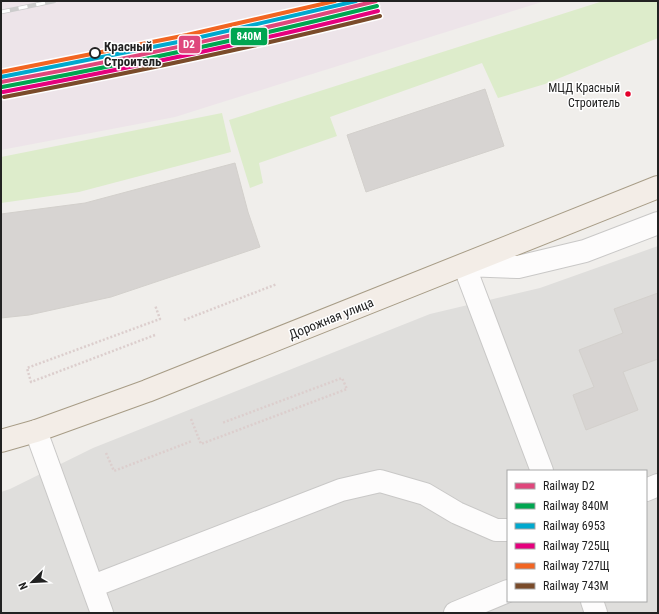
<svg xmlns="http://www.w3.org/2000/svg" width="659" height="614" viewBox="0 0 659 614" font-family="'Roboto Condensed',sans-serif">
<rect width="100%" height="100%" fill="#f0eeeb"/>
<path fill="#dfdedc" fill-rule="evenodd" d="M658 246V613H1V492L10 489 93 448 430 314 540 288ZM508 471H646V601H508Z"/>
<polygon fill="#ede4e9" points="1,1 545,1 175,117 1,150"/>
<g fill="#ddeccb">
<polygon points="603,1 658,1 658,38 545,84 498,98 482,63 330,117 337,136 259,163 263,183 250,188 229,120"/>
<polygon points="222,113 231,152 79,192 1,203 1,157"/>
</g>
<g fill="#d7d4d2" stroke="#d3d0cc">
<polygon points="485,89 504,146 366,192 347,135"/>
<polygon points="235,163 248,212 260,247 111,297 29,315 1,318 1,214 85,203"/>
<polygon points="658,293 658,359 623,372 638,410 586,430 573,395 594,387 579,350 623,333 614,309"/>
</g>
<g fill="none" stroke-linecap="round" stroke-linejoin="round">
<g stroke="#c9c8c7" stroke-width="24">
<g id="minor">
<polyline points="36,431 102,613"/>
<polyline points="542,471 464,265 518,267 585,251 658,223"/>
<polyline points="646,490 658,485"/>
<polyline points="93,586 341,490 380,481 425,494 457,513 496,530 508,530"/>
<polyline points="592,601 596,613"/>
<polyline points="455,613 508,591"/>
</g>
</g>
<g stroke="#a79c86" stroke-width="24">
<polyline id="major" points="1,441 36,431 147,391 658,187"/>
</g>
<g stroke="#dccecd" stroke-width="2.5" stroke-dasharray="2 2" stroke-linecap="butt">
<polyline points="184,320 277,284"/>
<polyline points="155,335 31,382 27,368 160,319 155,305"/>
<polyline points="191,419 201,444 347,389 342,378 222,423"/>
<polyline points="106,453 114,471 192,441"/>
</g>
<use href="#minor" stroke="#fdfcfc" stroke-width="22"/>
<use href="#major" stroke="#f3ede7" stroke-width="22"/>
<g stroke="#ccc" stroke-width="4.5">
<polyline id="rail" points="1,12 54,1"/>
</g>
<use href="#rail" stroke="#fff" stroke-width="3" stroke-dasharray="9" stroke-linecap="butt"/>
<g stroke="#fff" stroke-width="7">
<path id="rail-1" d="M1 82C127 59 252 32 376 1"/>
</g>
<g stroke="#fff" stroke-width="7">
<path id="rail-2" d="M2 87C128 64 253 37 377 6"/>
</g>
<g stroke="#fff" stroke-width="7">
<polyline id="rail-3" points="1,77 188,40 356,1"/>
</g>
<g stroke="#fff" stroke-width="7">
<path id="rail-4" d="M3 92C129 68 254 42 378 11"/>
</g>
<g stroke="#fff" stroke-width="7">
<polyline id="rail-5" points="1,72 187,35 335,1"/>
</g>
<g stroke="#fff" stroke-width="7">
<path id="rail-6" d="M4 97C130 73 255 47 380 16"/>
</g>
<use href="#rail-1" stroke="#df477c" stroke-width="4"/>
<use href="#rail-2" stroke="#00a651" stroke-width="4"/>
<use href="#rail-3" stroke="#00a9ce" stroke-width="4"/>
<use href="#rail-4" stroke="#e5007d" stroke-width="4"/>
<use href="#rail-5" stroke="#f26522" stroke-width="4"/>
<use href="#rail-6" stroke="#7a4b2a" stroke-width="4"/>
</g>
<circle fill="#fff" stroke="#222" stroke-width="2" cx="95" cy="53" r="5"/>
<circle fill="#e4002b" stroke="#fff" stroke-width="1.5" cx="628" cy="94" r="3.5"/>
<g text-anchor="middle" stroke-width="3" stroke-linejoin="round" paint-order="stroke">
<g font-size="12" fill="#222" stroke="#fff" text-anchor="end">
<text x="620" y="92">МЦД Красный<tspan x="620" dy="15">Строитель</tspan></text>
</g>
<g font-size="13" font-weight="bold" fill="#222" stroke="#fff" text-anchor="start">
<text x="104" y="51">Красный<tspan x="104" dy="15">Строитель</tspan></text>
</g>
<g font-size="13" fill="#222" stroke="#fff">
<text transform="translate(331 318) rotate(-22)" y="5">Дорожная улица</text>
</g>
</g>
<g stroke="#fff" stroke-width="1.5">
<rect x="230" y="27" width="38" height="19" rx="4" fill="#00a651"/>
<rect x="178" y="35" width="23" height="19" rx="4" fill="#df477c"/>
</g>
<g font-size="11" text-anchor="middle" font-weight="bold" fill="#fff">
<text x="249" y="40">840М</text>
<text x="189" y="48">D2</text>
</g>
<rect width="659" height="614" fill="none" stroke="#222222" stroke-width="4"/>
<rect x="507" y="470" width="140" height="132" fill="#ffffff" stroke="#a7a7a7"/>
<rect x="515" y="483" width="20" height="6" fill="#df477c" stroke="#a7a7a7"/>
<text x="543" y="490" font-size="12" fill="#222222">Railway D2</text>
<rect x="515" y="503" width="20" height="6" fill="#00a651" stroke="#a7a7a7"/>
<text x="543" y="510" font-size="12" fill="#222222">Railway 840М</text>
<rect x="515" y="523" width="20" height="6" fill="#00a9ce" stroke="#a7a7a7"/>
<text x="543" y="530" font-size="12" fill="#222222">Railway 6953</text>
<rect x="515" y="543" width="20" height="6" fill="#e5007d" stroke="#a7a7a7"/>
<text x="543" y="550" font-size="12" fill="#222222">Railway 725Щ</text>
<rect x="515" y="563" width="20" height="6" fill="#f26522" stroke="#a7a7a7"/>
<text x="543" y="570" font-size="12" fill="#222222">Railway 727Щ</text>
<rect x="515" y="583" width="20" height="6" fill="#7a4b2a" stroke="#a7a7a7"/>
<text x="543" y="590" font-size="12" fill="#222222">Railway 743М</text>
<g transform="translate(32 582) rotate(246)" stroke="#ffffff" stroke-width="3" paint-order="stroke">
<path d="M0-3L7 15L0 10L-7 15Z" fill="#222222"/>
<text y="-6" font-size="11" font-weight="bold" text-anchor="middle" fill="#222222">N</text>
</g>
</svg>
